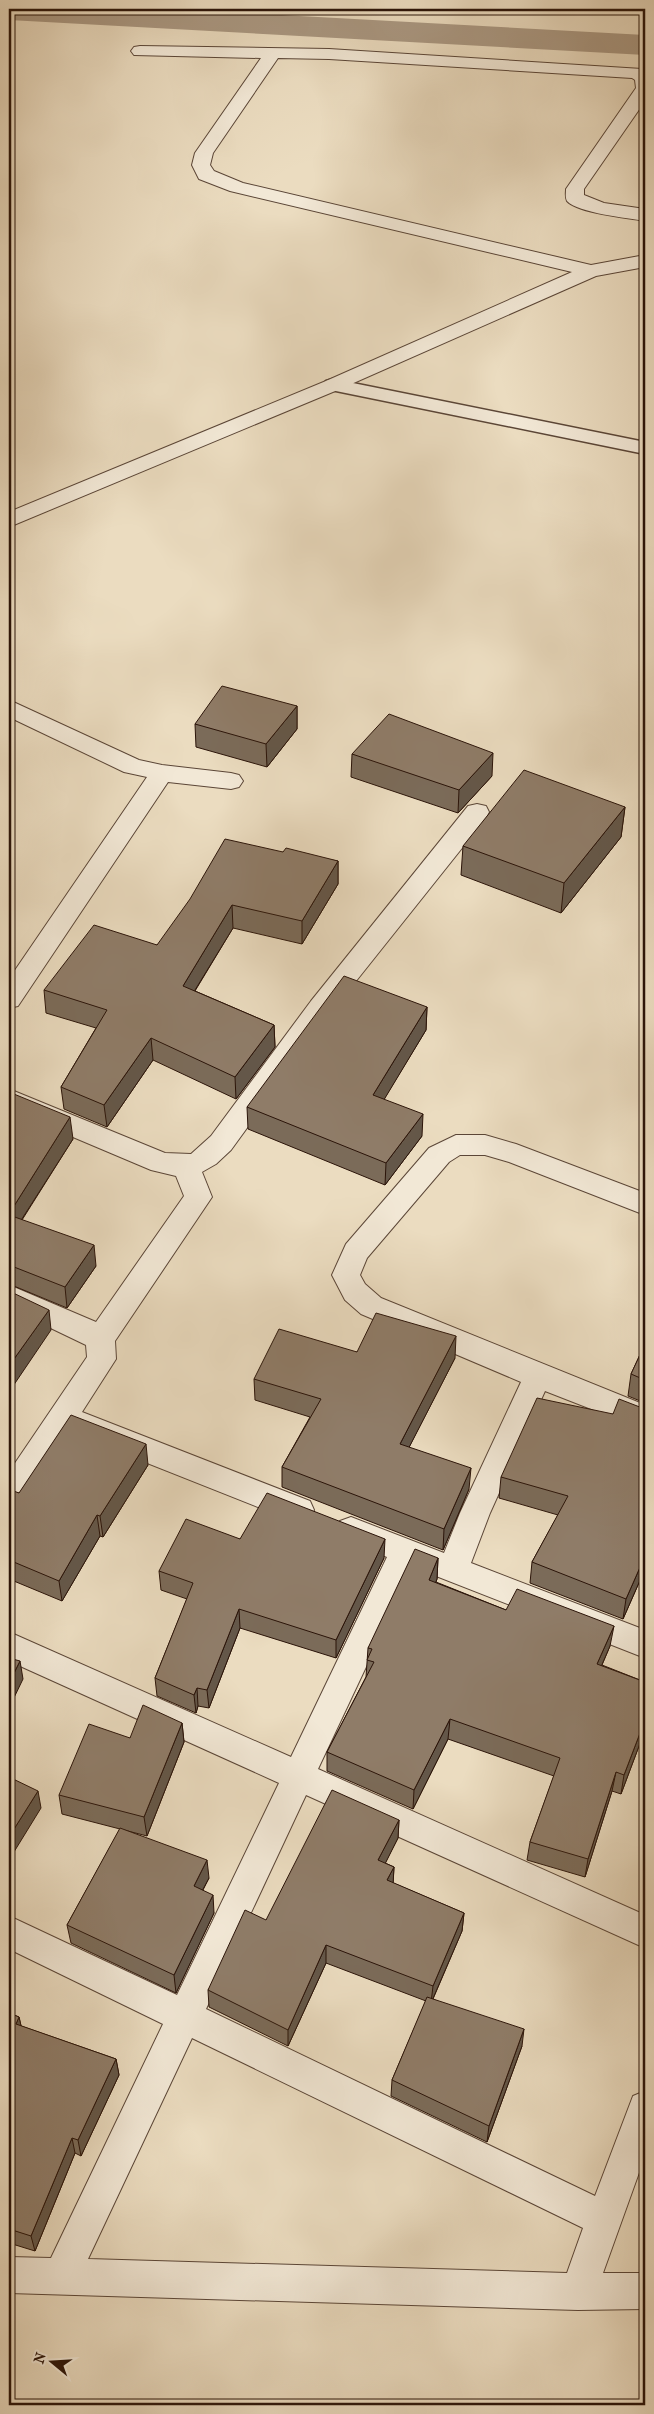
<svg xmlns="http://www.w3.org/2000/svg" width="654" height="2414" viewBox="0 0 654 2414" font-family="'IM FELL French Canon',serif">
<rect width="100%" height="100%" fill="#ebdcc0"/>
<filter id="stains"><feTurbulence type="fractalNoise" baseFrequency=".004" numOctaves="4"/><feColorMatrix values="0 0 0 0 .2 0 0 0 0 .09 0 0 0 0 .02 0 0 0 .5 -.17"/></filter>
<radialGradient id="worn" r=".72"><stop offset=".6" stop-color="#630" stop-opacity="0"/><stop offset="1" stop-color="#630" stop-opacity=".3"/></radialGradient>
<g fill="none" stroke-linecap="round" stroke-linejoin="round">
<polygon fill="#aa9882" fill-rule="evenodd" points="9,9 171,9 645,35 645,55 9,20"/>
<g stroke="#5b4637" stroke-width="3">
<polygon id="service" points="333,379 645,442 645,454 326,389 323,385 326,381"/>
</g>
<g stroke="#5b4637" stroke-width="2">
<g id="minor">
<path d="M140 46 329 49 642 69 645 71V101L584 189V195L604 203 645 209V221C628 218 578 213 567 201 565 197 566 193 566 189L636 88 635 80 632 78 329 59 278 58 213 153 210 165 214 171 243 183 591 265 645 255V267L596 276 340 389 9 527V512L326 381 572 272 230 191 199 179 192 165 195 153 261 58 134 55 131 51 134 47Z"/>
<polygon points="9,700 139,760 162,765 231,773 239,775 243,781 239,787 231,789 168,782 18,1006 9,1008 9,979 147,777 124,772 9,717"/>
<polygon points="477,804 486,806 489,812 486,818 329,1015 231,1150 216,1164 202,1172 212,1197 115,1341 116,1359 82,1412 310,1501 314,1510 310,1519 299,1523 288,1519 69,1432 20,1505 9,1509 9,1472 87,1357 86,1345 9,1308 9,1285 96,1322 184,1196 176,1176 151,1170 9,1110 9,1089 165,1153 191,1154 211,1136 311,1001 468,806"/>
<path d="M456 1135H485L516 1144 645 1193V1215L509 1162 485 1155H460L449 1162 367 1258 360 1275 365 1284 381 1298 645 1405V1430L545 1391 490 1513 471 1563 645 1630V1658L413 1567 318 1769 645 1915V1948L306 1795 206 2009 595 2196 633 2096 645 2091V2156L603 2273H645V2309L578 2310 9 2293V2257L51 2258 163 2024 9 1949V1916L177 1995 279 1783 9 1661V1632L291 1757 387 1557 340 1539 336 1530 340 1521 351 1517 444 1553 460 1513 521 1382 361 1314 345 1300 332 1275 346 1244 429 1148ZM192 2038 583 2228 567 2273 88 2259Z"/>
</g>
</g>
<use href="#service" fill="#f2e8d6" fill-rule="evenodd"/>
<use href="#minor" fill="#f2e8d6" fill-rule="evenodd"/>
</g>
<g fill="#7b6b59" stroke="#2b1409">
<polygon points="297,706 297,729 267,767 196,747 195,724"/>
<polygon points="352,754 492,776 458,813 351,777"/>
<polygon points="625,807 621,837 561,913 461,875 463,846"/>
<polygon points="283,852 338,861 338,884 302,944 233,928 195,991 274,1025 275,1047 236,1099 153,1060 107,1127 64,1109 61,1087 96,1028 46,1013 44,990 157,945"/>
<polygon points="427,1007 426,1030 384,1099 422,1136 385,1185 248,1129 247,1107"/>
<polygon points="9,1092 73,1139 22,1220 96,1266 67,1308 9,1284"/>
<polygon points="645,1344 645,1403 628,1396 631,1374"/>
<polygon points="357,1352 455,1358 409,1447 469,1489 443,1550 282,1487 282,1467 310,1417 255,1400 254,1379"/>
<polygon points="645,1409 645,1569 623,1619 530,1583 532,1562 558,1515 499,1498 501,1477 613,1414"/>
<polygon points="148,1465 103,1537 100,1536 62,1601 9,1579 9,1494 19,1493"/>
<polygon points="240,1539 384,1558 336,1658 240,1628 209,1708 198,1706 196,1713 157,1696 155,1678 187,1599 161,1590 159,1571"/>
<polygon points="438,1558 437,1579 436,1582 506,1610 610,1646 602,1665 645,1682 645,1730 621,1794 612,1791 585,1877 527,1860 530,1842 554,1776 448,1739 413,1809 327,1771 327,1752 366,1677 368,1648"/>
<polygon points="182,1723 184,1742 147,1836 124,1830 209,1878 203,1890 214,1913 176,1993 71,1943 67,1925 120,1829 62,1814 59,1795 130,1738"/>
<polygon points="399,1820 398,1838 385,1863 394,1867 393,1883 464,1913 462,1931 433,1999 522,2046 487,2142 391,2096 392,2080 426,2001 326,1963 288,2046 209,2007 208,1990 266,1920"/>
<polygon points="9,2013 19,2017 21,2026 116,2059 119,2075 81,2156 75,2153 35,2251 9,2243"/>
</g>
<g fill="#645749" stroke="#2b1409">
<polygon points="297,706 297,729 267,767 266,744"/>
<polygon points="493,753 492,776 458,813 459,790"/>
<polygon points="625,807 621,837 561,913 564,883"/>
<polygon points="338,861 338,884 302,944 302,921"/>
<polygon points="232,905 233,928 184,1008 183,986"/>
<polygon points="427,1007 426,1030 373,1118 373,1095"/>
<polygon points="274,1025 275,1047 236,1099 235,1077"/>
<polygon points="151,1038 153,1060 107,1127 104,1105"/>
<polygon points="423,1114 422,1136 385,1185 386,1163"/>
<polygon points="70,1117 73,1139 11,1236 9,1220 9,1214"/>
<polygon points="94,1245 96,1266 67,1308 65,1287"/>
<polygon points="49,1310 51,1330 9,1392 9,1366"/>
<polygon points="456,1336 455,1358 400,1465 400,1444"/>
<polygon points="146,1444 148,1465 103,1537 100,1516"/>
<polygon points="471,1468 469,1489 443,1550 444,1529"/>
<polygon points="97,1515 100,1536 62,1601 59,1581"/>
<polygon points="385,1539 384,1558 336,1658 336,1640"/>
<polygon points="645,1556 645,1569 623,1619 626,1599"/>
<polygon points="438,1558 437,1579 428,1600 429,1580"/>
<polygon points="239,1609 240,1628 209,1708 207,1690"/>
<polygon points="614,1626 610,1646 594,1683 597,1664"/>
<polygon points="20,1661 23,1679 9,1708 9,1683"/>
<polygon points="197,1688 198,1706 196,1713 194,1695"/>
<polygon points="450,1719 448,1739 413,1809 414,1790"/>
<polygon points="645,1720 645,1730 621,1794 624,1775"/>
<polygon points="182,1723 184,1742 147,1836 144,1817"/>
<polygon points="616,1772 612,1791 585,1877 588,1859"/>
<polygon points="38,1791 41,1808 9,1860 9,1837"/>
<polygon points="399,1820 398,1838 378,1878 378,1860"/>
<polygon points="207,1860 209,1878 195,1904 194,1886"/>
<polygon points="394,1867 393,1885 387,1880"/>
<polygon points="213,1895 214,1913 176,1993 174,1975"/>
<polygon points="464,1913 462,1931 431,2003 433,1986"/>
<polygon points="326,1945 326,1963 288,2046 288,2030"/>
<polygon points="19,2017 23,2034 16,2024"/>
<polygon points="524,2029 522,2046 487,2142 489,2126"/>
<polygon points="116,2059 119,2075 81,2156 78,2140"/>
<polygon points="72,2138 75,2153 35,2251 31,2236"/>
</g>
<g fill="#8f7c68" stroke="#2b1409">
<polygon points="222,686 297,706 266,744 195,724"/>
<polygon points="389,714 493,753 459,790 352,754"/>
<polygon points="524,770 625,807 564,883 463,846"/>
<polygon points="225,839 283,852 286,848 338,861 302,921 232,905 183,986 274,1025 235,1077 151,1038 104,1105 61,1087 107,1010 44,990 94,925 157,945 190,899"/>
<polygon points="344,976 427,1007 373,1095 423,1114 386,1163 247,1107"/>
<polygon points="9,1092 70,1117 9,1214"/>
<polygon points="9,1215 94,1245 65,1287 9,1265"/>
<polygon points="9,1291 49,1310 9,1366"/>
<polygon points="376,1313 456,1336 400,1444 471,1468 444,1529 282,1467 321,1399 254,1379 279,1329 357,1352"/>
<polygon points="645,1344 645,1380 631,1374"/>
<polygon points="537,1398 613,1414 619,1399 645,1409 645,1556 626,1599 532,1562 568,1496 501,1477"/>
<polygon points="71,1415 146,1444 100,1516 97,1515 59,1581 9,1560 9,1494 11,1490 19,1493"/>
<polygon points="267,1493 385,1539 336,1640 239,1609 207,1690 197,1688 194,1695 155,1678 193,1583 159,1571 186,1519 240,1539"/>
<polygon points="415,1549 438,1558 429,1580 506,1610 517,1589 614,1626 597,1664 645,1682 645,1720 624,1775 616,1772 588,1859 530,1842 560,1758 450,1719 414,1790 327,1752 374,1662 367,1660 372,1649 368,1648"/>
<polygon points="9,1658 20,1661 9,1683"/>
<polygon points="143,1705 182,1723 144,1817 59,1795 89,1724 130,1738"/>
<polygon points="9,1777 38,1791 9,1837"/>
<polygon points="332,1790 399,1820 378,1860 394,1867 387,1880 464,1913 433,1986 326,1945 288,2030 208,1990 245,1910 266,1920"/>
<polygon points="120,1828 207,1860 194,1886 213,1895 174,1975 67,1925"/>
<polygon points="427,1997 524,2029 489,2126 392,2080"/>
<polygon points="9,2013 19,2017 16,2024 116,2059 78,2140 72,2138 31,2236 9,2229"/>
</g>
<rect width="654" height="2414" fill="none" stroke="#ebdcc0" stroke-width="30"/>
<rect x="10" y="10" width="634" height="2394" fill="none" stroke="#2b1409" stroke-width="2.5"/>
<rect x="15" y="15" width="624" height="2384" fill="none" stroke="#2b1409"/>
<g transform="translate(52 2362) rotate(288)" stroke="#f2e8d6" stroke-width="4" paint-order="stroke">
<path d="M0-4L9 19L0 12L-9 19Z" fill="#2b1409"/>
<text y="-8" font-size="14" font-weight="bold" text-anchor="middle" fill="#2b1409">N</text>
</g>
<rect width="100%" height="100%" filter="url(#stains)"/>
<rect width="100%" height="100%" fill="url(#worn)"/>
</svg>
